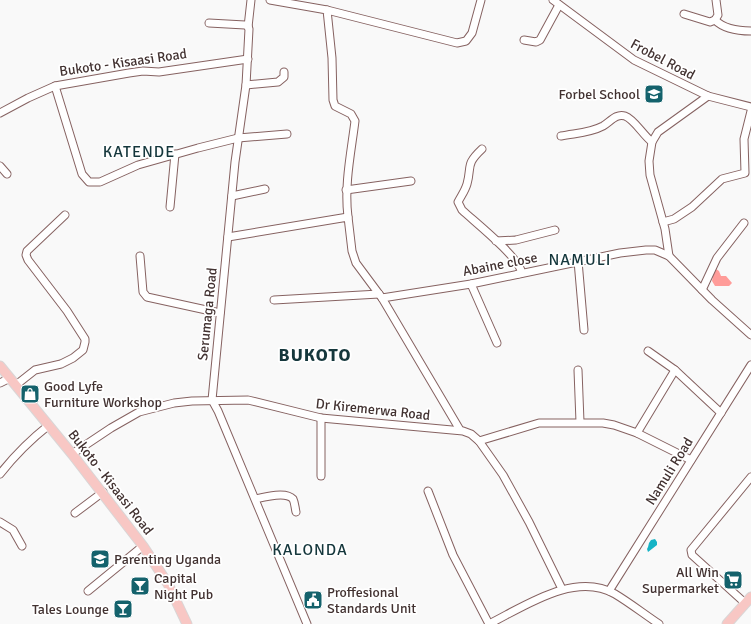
<svg xmlns="http://www.w3.org/2000/svg" width="751" height="624" viewBox="0 0 751 624" font-family="Signika,sans-serif">
<rect width="100%" height="100%" fill="#f9f9f9"/>
<polygon fill="#ff9c99" points="716,269 719,271 721,276 726,276 732,283 729,286 715,286 712,281 714,272"/>
<polygon fill="#16b4c6" points="655,539 657,542 657,545 648,552 647,549 648,547 649,543 651,540"/>
<g fill="none" stroke-linecap="round" stroke-linejoin="round">
<g stroke="#866261" stroke-width="9">
<g id="minor">
<path d="M270 0 327 10 332 58 333 100 335 106 351 114 355 121C351 153 344 185 348 217"/>
<polyline points="553,0 634,60 708,96 751,107"/>
<polyline points="327,10 457,43 466,41 472,33 481,0"/>
<polyline points="684,14 710,22 715,20 718,15 716,0"/>
<path d="M715 20C724 29 739 31 751 31"/>
<polyline points="209,23 245,25 248,26 249,29 246,85 235,162 212,400 218,411 307,624"/>
<polyline points="248,27 251,0"/>
<polyline points="524,40 536,42 540,40 559,5"/>
<polyline points="246,85 278,82 284,77 284,72"/>
<polyline points="55,86 82,174 89,182 100,182 138,165 198,148 238,138 287,134"/>
<polyline points="0,113 28,98 55,86 129,73 143,71 159,72 248,59"/>
<path d="M561 136C576 133 590 133 603 126 610 122 616 113 625 116 634 119 643 135 652 142"/>
<path d="M482 149C465 165 472 166 467 184 465 191 461 196 458 202L462 210C476 223 518 256 522 273L518 274"/>
<polyline points="0,166 7,174"/>
<polyline points="346,190 411,181"/>
<polyline points="232,196 265,189"/>
<polyline points="170,207 175,154"/>
<polyline points="663,222 674,219 692,207 722,179 745,173 744,139 751,111"/>
<polyline points="228,237 348,217 352,251 356,263 382,298 460,430"/>
<polyline points="496,241 516,240 555,230"/>
<polyline points="140,256 143,292 147,297 220,313"/>
<polyline points="669,256 665,229 650,175 649,161 652,142 658,132 708,96"/>
<polyline points="578,261 584,330"/>
<polyline points="471,284 497,343"/>
<polyline points="702,290 717,258 744,223"/>
<polyline points="382,298 471,284 620,253 646,250 655,250 669,256 712,300 751,335"/>
<polyline points="274,300 379,294"/>
<polyline points="648,351 675,370 721,413"/>
<polyline points="578,370 580,422"/>
<polyline points="0,383 10,378"/>
<polyline points="16,385 35,370 61,364 73,358 83,350 85,342 85,339 67,311 28,260 26,255 27,251 65,215"/>
<polyline points="637,433 675,370"/>
<polyline points="479,441 539,423 603,423 614,425 637,433 691,460"/>
<polyline points="72,454 111,428 139,412 174,403 192,401 248,400 321,418 463,431 471,434 479,441 503,475 529,522 562,589"/>
<path d="M0 474C15 455 30 440 49 425"/>
<polyline points="321,476 321,418"/>
<polyline points="428,491 453,555 489,624"/>
<path d="M256 499C264 497 286 491 293 499 295 503 295 508 296 512"/>
<polyline points="75,513 103,492"/>
<polyline points="0,522 13,530 22,546"/>
<polyline points="88,591 143,546"/>
<polyline points="609,591 751,365"/>
<polyline points="745,603 692,555 691,550 751,477"/>
<path d="M489 624C525 606 575 571 615 594 630 603 644 614 659 624"/>
</g>
</g>
<g stroke="#d9d6d6" stroke-width="11">
<g id="major">
<polyline points="0,366 72,454 143,546 168,584 187,624"/>
<polyline points="727,624 751,597"/>
</g>
</g>
<use href="#minor" stroke="#fff" stroke-width="7"/>
<use href="#major" stroke="#f8c7c4" stroke-width="9"/>
</g>
<defs>
<g id="school-square" transform="scale(1)"><rect x="-9" y="-9" width="18" height="18" rx="4" fill="#14626c" stroke="#fff"/><path d="M0-5L7-2L0 1L-7-2ZM-4 1L0 2.5L4 1V4Q0 6-4 4Z" fill="#fff"/></g>
<g id="shop-square" transform="scale(1)"><rect x="-9" y="-9" width="18" height="18" rx="4" fill="#14626c" stroke="#fff"/><path d="M-5-2.5h2.3a2.7 3.5 0 0 1 5.4 0H5L5.5 6h-11ZM-1.5-2.5h3a1.5 2.3 0 0 0-3 0Z" fill="#fff"/></g>
<g id="supermarket-square" transform="scale(1)"><rect x="-9" y="-9" width="18" height="18" rx="4" fill="#14626c" stroke="#fff"/><path d="M-6-5.5h2.5l.6 2H6L4.5 2H-2.5L-4.4-4H-6ZM-1.5 3.2a1.3 1.3 0 1 0 .1 0ZM3 3.2a1.3 1.3 0 1 0 .1 0Z" fill="#fff"/></g>
<g id="bar-square" transform="scale(1)"><rect x="-9" y="-9" width="18" height="18" rx="4" fill="#14626c" stroke="#fff"/><path d="M-6-5H6L.8 .8V4.5H3.5V6h-7V4.5H-.8V.8Z" fill="#fff"/></g>
<g id="civic-square" transform="scale(1)"><rect x="-9" y="-9" width="18" height="18" rx="4" fill="#14626c" stroke="#fff"/><path d="M-.6-6.5H3V-4.5H.6V-3L4-1V1h2V6H-6V1h2V-1L-.6-3ZM-1.2 2.5V6h2.4V2.5Z" fill="#fff"/></g>
</defs>
<g fill-rule="evenodd">
<use href="#school-square" x="654" y="94"/>
<use href="#shop-square" x="30" y="394"/>
<use href="#school-square" x="100" y="559"/>
<use href="#supermarket-square" x="733" y="580"/>
<use href="#bar-square" x="140" y="586"/>
<use href="#civic-square" x="313" y="600"/>
<use href="#bar-square" x="123" y="609"/>
</g>
<g text-anchor="middle" stroke-width="3.5" stroke-linejoin="round" paint-order="stroke">
<g font-size="14" fill="#423231" stroke="#fff">
<text transform="translate(663 59) rotate(28)" y="5">Frobel Road</text>
<text transform="translate(123 62) rotate(-8)" y="5">Bukoto - Kisaasi Road</text>
<text transform="translate(500 264) rotate(-11)" y="5">Abaine close</text>
<text transform="translate(207 314) rotate(-84)" y="5">Serumaga Road</text>
<text transform="translate(373 409) rotate(6)" y="5">Dr Kiremerwa Road</text>
<text transform="translate(669 471) rotate(-58)" y="5">Namuli Road</text>
<text transform="translate(111 482) rotate(52)" y="5">Bukoto - Kisaasi Road</text>
</g>
<g font-size="14" fill="#423231" stroke="#fff" text-anchor="start">
<text x="640" y="99" text-anchor="end">Forbel School</text>
<text x="44" y="391">Good Lyfe<tspan x="44" dy="16">Furniture Workshop</tspan></text>
<text x="114" y="564">Parenting Uganda</text>
<text x="719" y="577" text-anchor="end">All Win<tspan x="719" dy="16">Supermarket</tspan></text>
<text x="154" y="583">Capital<tspan x="154" dy="16">Night Pub</tspan></text>
<text x="327" y="597">Proffesional<tspan x="327" dy="16">Standards Unit</tspan></text>
<text x="109" y="614" text-anchor="end">Tales Lounge</text>
</g>
<g font-size="16" letter-spacing="1" fill="#15373c" stroke="#fff">
<text x="139" y="157">KATENDE</text>
<text x="580" y="265">NAMULI</text>
<text x="310" y="555">KALONDA</text>
</g>
<g font-size="18" font-weight="bold" letter-spacing="1" fill="#15373c" stroke="#fff">
<text x="315" y="361">BUKOTO</text>
</g>
</g>
</svg>
